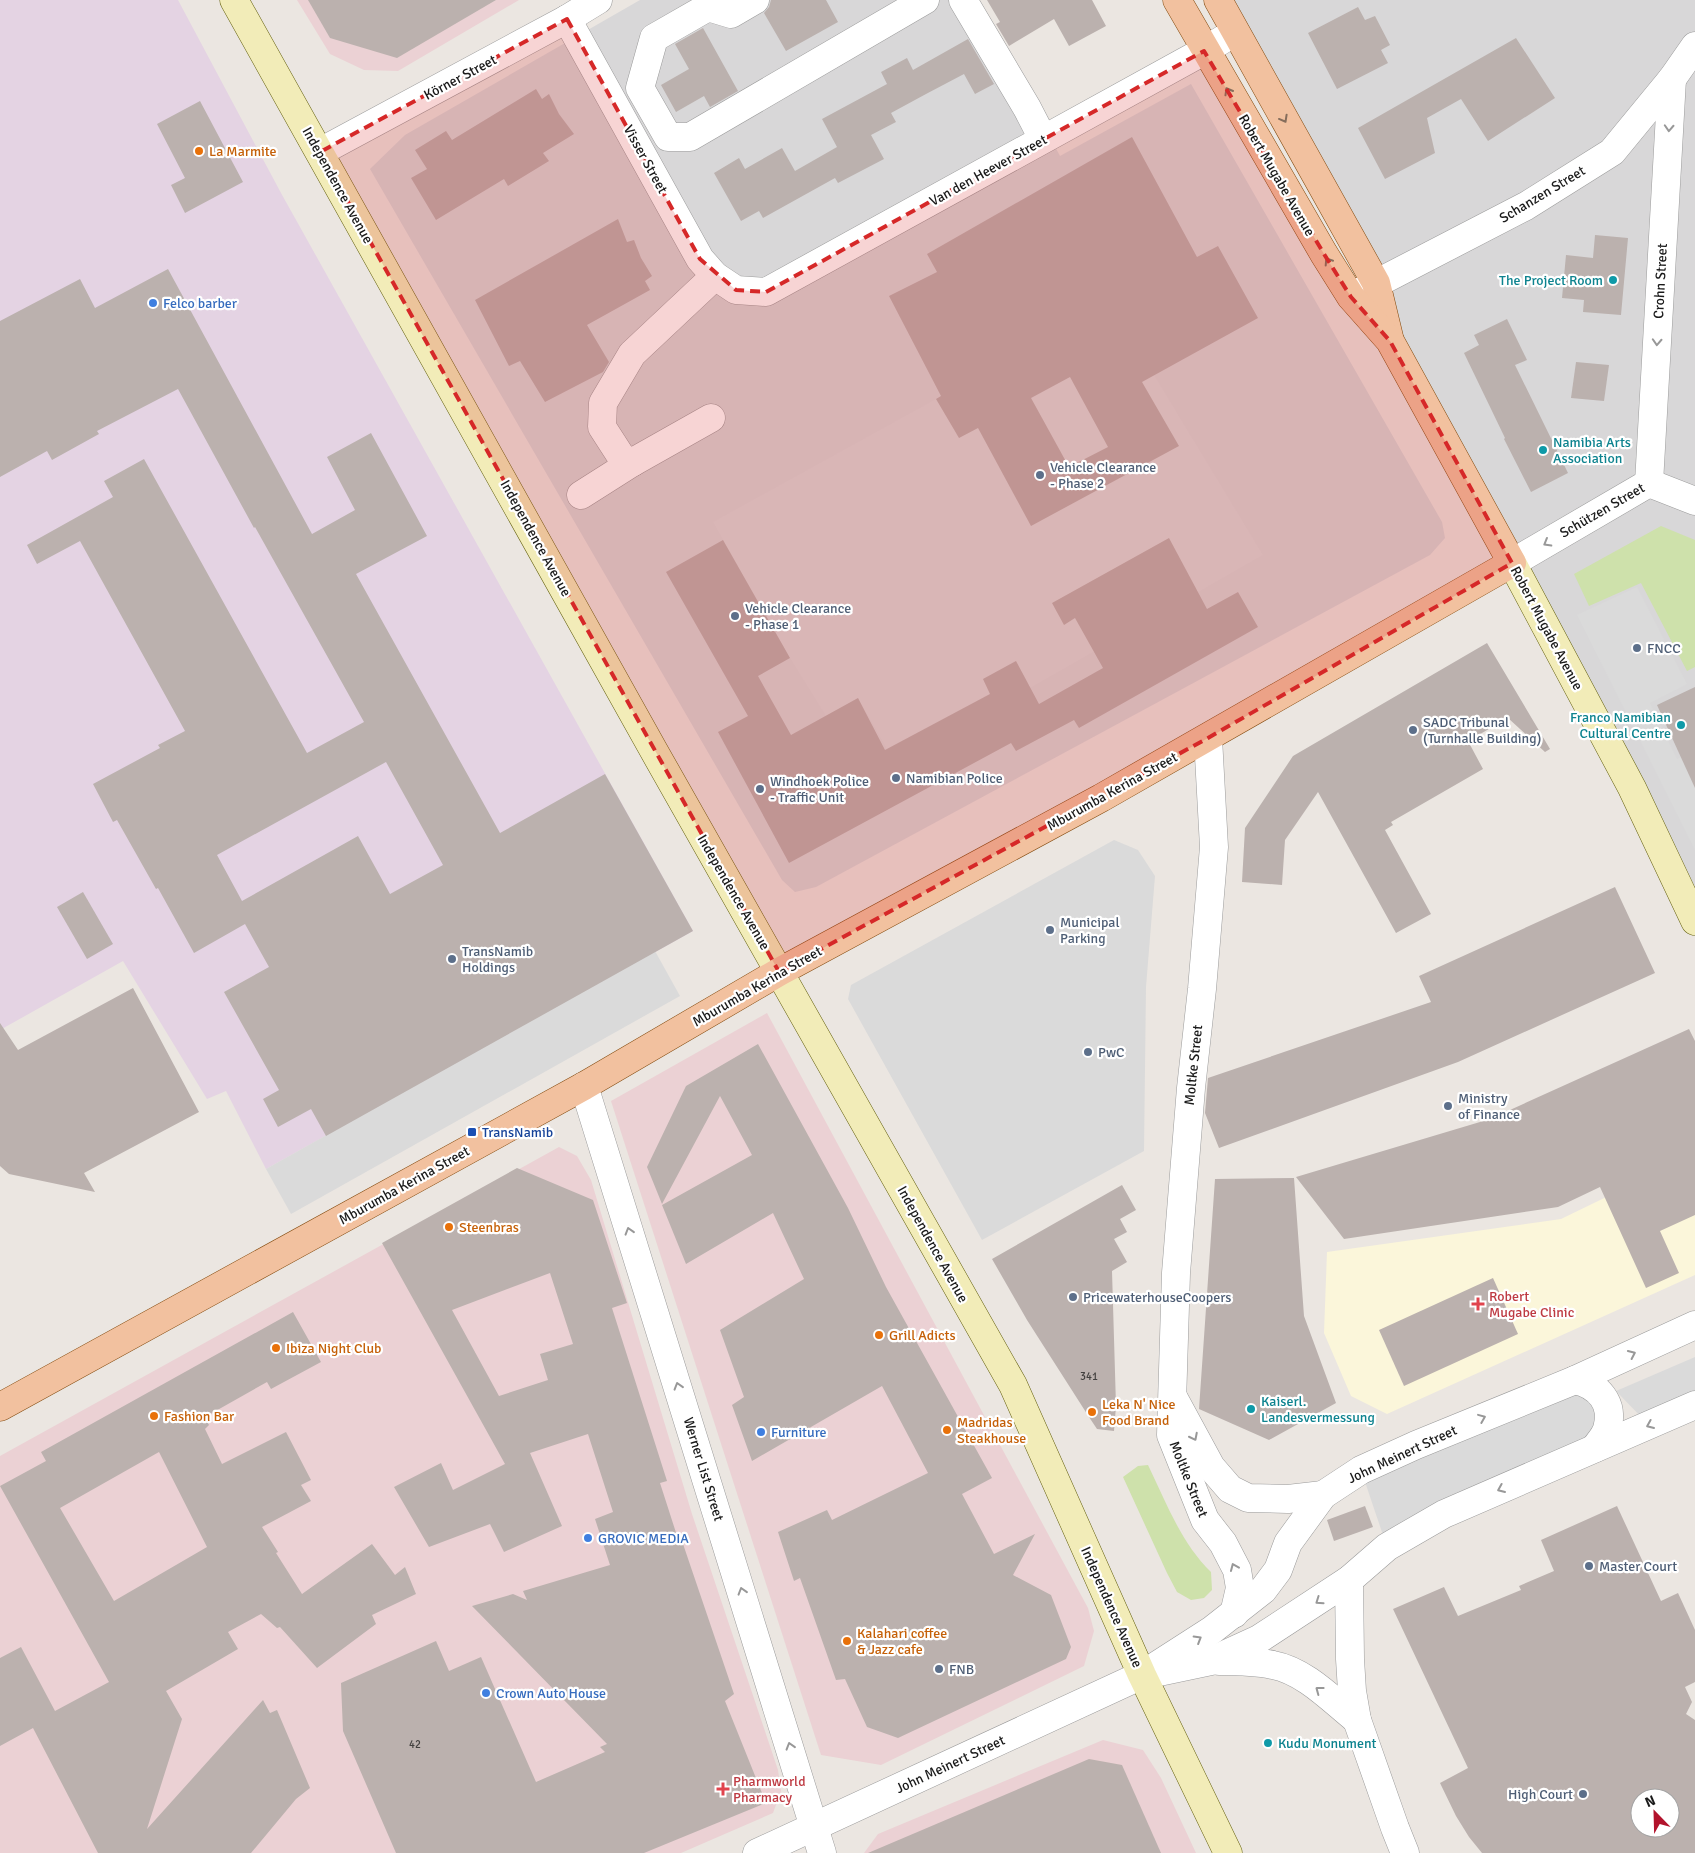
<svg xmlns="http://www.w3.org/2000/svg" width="1695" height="1853" viewBox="0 0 1695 1853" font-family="Signika,sans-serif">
<rect width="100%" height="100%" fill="#ebe6e1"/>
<g fill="#d8d7d8">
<polygon points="640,0 976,0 1060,156 1191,84 1442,522 1445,538 1430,555 816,887 795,892 782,880 370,169 405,135"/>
<polygon points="1218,0 1695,0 1695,921"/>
</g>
<g fill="#ebd1d4">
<polygon points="297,0 519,0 398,71 364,70 330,54"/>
<polygon points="767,1013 1088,1608 1094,1631 1084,1666 881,1765 821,1755 611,1101"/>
<polygon points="559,1147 577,1156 591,1180 692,1514 778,1770 781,1791 773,1813 681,1853 0,1853 0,1456"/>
<polygon points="1103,1740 1143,1750 1161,1778 1196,1853 864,1853 878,1834"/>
</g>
<polygon fill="#e4d3e3" points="0,0 178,0 281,193 693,931 266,1169 226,1091 207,1099 123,961 0,1030"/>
<polygon fill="#fbf6da" points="1695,1154 1695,1275 1387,1414 1351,1396 1324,1333 1327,1252 1561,1219"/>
<g fill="#cee1ab">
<polygon points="1661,526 1695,540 1695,667 1687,671 1641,583 1589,606 1574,574"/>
<path d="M1148 1465C1166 1502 1181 1543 1211 1572L1212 1590 1204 1598 1191 1600 1177 1592 1167 1573 1123 1477 1138 1466Z"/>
</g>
<g fill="#dadada">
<polygon points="1135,341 1154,375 1263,555 1030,688 1015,661 983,679 990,694 887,749 858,698 826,716 790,658 713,522 936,399 959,438"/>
<polygon points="1637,587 1687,684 1650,703 1677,759 1695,751 1695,850 1577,615"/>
<polygon points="1114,840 1138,850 1155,876 1146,987 1144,1151 982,1240 848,999 851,985"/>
<polygon points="655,951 680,996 291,1214 266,1169"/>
<polygon points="1695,1357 1695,1405 1649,1425 1616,1391"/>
<polygon points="1588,1383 1607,1430 1387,1547 1361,1470"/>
</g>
<g fill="#bbb1ae" fill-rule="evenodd">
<polygon points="308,0 496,0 397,58 330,38"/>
<polygon points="771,0 826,0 838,22 786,51 764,13 769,7"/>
<polygon points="987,0 1092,0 1106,26 1069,46 1054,19 1009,46 996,24 1000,22"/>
<polygon points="1358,7 1365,20 1375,16 1390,45 1381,50 1388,63 1337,89 1308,33"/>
<polygon points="703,28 738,91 710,107 704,96 676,112 661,85 689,69 675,44"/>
<polygon points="1516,38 1555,98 1488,141 1461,99 1427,118 1435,153 1385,179 1358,128"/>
<polygon points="968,39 994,84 975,94 964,74 926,94 891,113 896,122 871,135 884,159 838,183 835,178 763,218 759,211 741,221 714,173 739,158 745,169 782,148 795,171 837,147 822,119 887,84 881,72 907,58 913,70"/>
<polygon points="536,89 542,99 549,94 559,114 574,134 543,153 549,161 508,186 504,179 436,220 411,178 427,169 415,150 446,131 452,140"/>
<polygon points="200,101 243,182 185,213 171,185 185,178 157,124"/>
<path d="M1132 137 1197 257 1218 246 1258 318 1142 382 1179 446 1031 526 978 428 959 438 936 399 941 396 889 296 937 272 927 254ZM1070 377 1108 447 1069 467 1031 398Z"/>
<polygon points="618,219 627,242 634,240 641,258 652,276 645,281 650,290 587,325 609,362 603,372 545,402 520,361 509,366 475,300"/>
<polygon points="1595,235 1628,238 1621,315 1583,312 1584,300 1562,298 1566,255 1593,258"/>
<path d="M168 269 312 534 355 510 327 457 371 433 427 536 356 574 500 833 605 774 693 931 326 1136 311 1109 278 1127 263 1099 279 1090 224 992 269 967 245 924 194 953 158 888 156 889 117 820 113 822 93 784 160 748 158 745 185 731 80 541 37 564 27 545 113 497 104 481 144 459 307 753 364 722 255 527 254 528 178 389 97 431 99 434 52 460 47 451 0 477V321L80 279 95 308ZM386 762 443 865 390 894 358 836 242 901 217 855Z"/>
<polygon points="1507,319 1527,360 1515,365 1568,473 1531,492 1504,439 1505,438 1464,353 1479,345 1474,335"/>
<polygon points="1576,362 1609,365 1604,401 1571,398"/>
<polygon points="1169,538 1207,609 1238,592 1258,627 1079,728 1074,720 1016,751 1011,743 789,863 718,732 748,716 666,572 723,540 790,658 758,676 791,735 858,698 885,750 990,694 983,679 1016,661 1039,704 1103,668 1075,618 1064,625 1052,603"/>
<polygon points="1487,643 1550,749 1545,752 1508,718 1468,741 1483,769 1391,822 1393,825 1385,830 1431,914 1396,933 1318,792 1285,840 1282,885 1242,882 1245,828 1293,756"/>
<polygon points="1695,687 1695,788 1657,705"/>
<polygon points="1615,887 1655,973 1458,1062 1219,1148 1205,1113 1208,1078 1431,1002 1419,976"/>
<polygon points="83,892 113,944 87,959 57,907"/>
<polygon points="133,988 199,1112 84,1173 95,1192 9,1174 0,1166 0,1023 18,1050"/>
<polygon points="1689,1029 1695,1041 1695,1215 1660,1231 1679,1273 1646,1288 1600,1187 1558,1207 1344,1239 1296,1177 1490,1119"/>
<polygon points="758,1044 848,1208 886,1287 992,1478 962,1494 994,1554 1035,1534 1013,1575 1051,1595 1071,1647 1066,1659 898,1738 867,1727 845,1679 836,1680 800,1578 794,1581 778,1532 827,1510 832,1520 928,1473 882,1386 752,1461 732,1405 744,1397 720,1330 804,1279 773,1213 686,1264 662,1205 752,1155 720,1096 662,1204 647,1167 686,1086"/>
<path d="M517 1168 593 1200 627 1303 612 1308 667 1481 660 1483 679 1542 682 1541 734 1694 725 1701 766 1803 644 1853H396L343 1731 341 1683 436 1641 449 1671 481 1657 536 1782 605 1752 600 1747 607 1744 472 1606 513 1594 527 1600 523 1591 610 1565 595 1519 613 1512 588 1434 530 1453 562 1526 504 1552 490 1524 429 1547 394 1487 441 1463 453 1490 505 1464 382 1243ZM550 1273 573 1344 540 1354 548 1380 499 1396 452 1310Z"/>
<polygon points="1294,1178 1304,1316 1336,1403 1269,1440 1199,1409 1215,1179"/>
<polygon points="1122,1185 1136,1210 1120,1219 1127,1232 1114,1239 1127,1262 1112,1271 1116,1406 1114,1431 1097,1429 1089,1417 1027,1320 992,1259"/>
<polygon points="1493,1278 1518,1334 1404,1386 1379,1330"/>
<path d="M293 1312 321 1362 271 1389 267 1382 205 1417 209 1425 205 1429 222 1464 286 1432 311 1480 301 1485 311 1501 262 1527 278 1552 276 1553 302 1594 372 1544 395 1575 405 1567 416 1594 372 1615 376 1624 317 1668 280 1627 277 1628 261 1614 228 1632 238 1649 166 1691 182 1719 147 1829 263 1700 270 1713 277 1710 310 1788 296 1799 251 1853H98L33 1728 0 1746V1658L21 1647 55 1711 109 1682 0 1486 46 1461 41 1452ZM159 1452 207 1547 114 1601 60 1508Z"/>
<polygon points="1365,1506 1373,1527 1334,1541 1327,1520"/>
<path d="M1617 1506 1661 1601 1678 1593 1695 1630V1682L1685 1687 1692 1702 1686 1714 1695 1720V1853H1482L1469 1837 1456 1816 1440 1783 1468 1768 1393 1609 1444 1587 1458 1616 1521 1590 1519 1586 1554 1571 1541 1540ZM1640 1798H1670V1828H1640Z"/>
<polygon points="1089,1759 1122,1765 1161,1853 868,1853"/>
</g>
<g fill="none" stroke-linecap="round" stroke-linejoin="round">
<g stroke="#9b9b9b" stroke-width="29">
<g id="minor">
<polyline points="755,0 731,14 708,7 654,38 640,88 668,137 690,137 925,0"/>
<polyline points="963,0 1027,108 1043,139"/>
<polyline points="567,19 700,259 715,276 736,290 766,292 1204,51 1235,32"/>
<polyline points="320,152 567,19 598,0"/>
<polyline points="1354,295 1526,206 1612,152 1672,79 1695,46"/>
<polyline points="711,418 633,462 622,458 602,427 603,403 632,354 715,276"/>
<polyline points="1649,483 1672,79"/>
<polyline points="1649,483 1695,501"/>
<polyline points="581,495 633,462"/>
<polyline points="1512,563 1649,483"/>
</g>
</g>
<g stroke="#9b9b9b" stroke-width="29">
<g id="tertiary">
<polyline points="1208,738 1214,847 1202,989 1191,1088 1176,1273 1171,1435 1205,1520 1223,1543 1237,1570 1240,1588 1234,1614"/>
<polyline points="584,1086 822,1853"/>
<path d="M1575 1380C1598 1385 1615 1403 1607 1429 1605 1436 1599 1442 1595 1448"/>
<polyline points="1173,1397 1211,1467 1230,1489 1248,1498 1288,1499 1323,1495"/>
<polyline points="1349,1580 1350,1659 1352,1691 1357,1720 1395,1828 1405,1853"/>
<path d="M1219 1661C1237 1661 1255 1661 1273 1665 1305 1671 1332 1700 1357 1720"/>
<polyline points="1154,1673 1211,1661 1259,1639 1349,1580 1387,1547 1444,1514 1695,1405"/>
<polyline points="757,1853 1142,1675 1212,1630 1263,1590 1278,1570 1288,1543 1323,1495 1361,1470 1416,1445 1575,1380 1695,1325"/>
</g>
</g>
<g stroke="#64600f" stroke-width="29">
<g id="secondary">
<polyline points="234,0 654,751 1013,1385 1142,1675 1228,1853"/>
<polyline points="1512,563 1632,788 1695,921"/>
</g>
</g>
<g stroke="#834a0e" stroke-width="29">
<g id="primary">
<polyline points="1218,0 1376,283 1389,337"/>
<polyline points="0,1407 584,1086 779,972 1101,798 1512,563 1390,341 1351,297 1324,254 1177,0"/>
</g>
</g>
<use href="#minor" stroke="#fff" stroke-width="28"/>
<use href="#tertiary" stroke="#fff" stroke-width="28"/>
<use href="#secondary" stroke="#f2ecb8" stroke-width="28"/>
<use href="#primary" stroke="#f2c19f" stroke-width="28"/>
</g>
<defs><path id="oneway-chevron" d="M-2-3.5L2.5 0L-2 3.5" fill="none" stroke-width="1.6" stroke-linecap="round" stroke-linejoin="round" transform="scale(1.25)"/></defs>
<g stroke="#866e5c">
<use href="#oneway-chevron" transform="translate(1228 91) rotate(-120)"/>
<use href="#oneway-chevron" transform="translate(1284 119) rotate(61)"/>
<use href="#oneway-chevron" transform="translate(1328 261) rotate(-123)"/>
</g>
<g stroke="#989898">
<use href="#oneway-chevron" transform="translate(1669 128) rotate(93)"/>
<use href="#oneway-chevron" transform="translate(1657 342) rotate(93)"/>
<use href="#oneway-chevron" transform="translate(1547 543) rotate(150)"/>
<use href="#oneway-chevron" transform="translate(629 1231) rotate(-107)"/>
<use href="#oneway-chevron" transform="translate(1632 1354) rotate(-25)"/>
<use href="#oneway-chevron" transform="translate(678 1386) rotate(-107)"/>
<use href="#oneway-chevron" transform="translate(1482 1418) rotate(-22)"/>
<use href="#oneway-chevron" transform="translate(1650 1425) rotate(157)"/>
<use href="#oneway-chevron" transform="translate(1194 1437) rotate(63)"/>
<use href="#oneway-chevron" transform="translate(1501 1489) rotate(157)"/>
<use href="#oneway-chevron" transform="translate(1234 1567) rotate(-113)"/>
<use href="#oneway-chevron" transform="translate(742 1591) rotate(-107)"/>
<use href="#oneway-chevron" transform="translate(1319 1601) rotate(145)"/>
<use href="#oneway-chevron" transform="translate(1198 1639) rotate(-31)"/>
<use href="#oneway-chevron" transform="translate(1319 1690) rotate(-143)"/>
<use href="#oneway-chevron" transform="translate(790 1746) rotate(-107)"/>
</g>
<path fill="#d62828" fill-opacity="0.2" stroke="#d62828" stroke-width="4" stroke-dasharray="10 6" stroke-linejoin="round" d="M567 19 700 259 736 290 766 292 1204 51 1324 254 1351 297 1390 341 1512 563 1208 738 779 972 320 152Z"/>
<g fill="#e8710a" stroke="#fff" stroke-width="2">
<circle cx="199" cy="151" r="5"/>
<circle cx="449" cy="1227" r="5"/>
<circle cx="879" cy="1335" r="5"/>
<circle cx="276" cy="1348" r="5"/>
<circle cx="1092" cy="1412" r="5"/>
<circle cx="154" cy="1416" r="5"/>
<circle cx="947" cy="1430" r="5"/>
<circle cx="847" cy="1641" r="5"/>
</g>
<g fill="#0f9aa8" stroke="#fff" stroke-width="2">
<circle cx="1613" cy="280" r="5"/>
<circle cx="1543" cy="450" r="5"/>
<circle cx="1681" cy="725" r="5"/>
<circle cx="1251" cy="1409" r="5"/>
<circle cx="1268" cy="1743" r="5"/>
</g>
<g fill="#3f7fe0" stroke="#fff" stroke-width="2">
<circle cx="153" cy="303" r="5"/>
<circle cx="761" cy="1432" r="5"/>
<circle cx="588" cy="1538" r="5"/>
<circle cx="486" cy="1693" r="5"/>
</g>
<g fill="#5c6f8a" stroke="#fff" stroke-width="2">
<circle cx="1040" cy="475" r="5"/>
<circle cx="735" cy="616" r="5"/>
<circle cx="1637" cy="648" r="5"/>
<circle cx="1413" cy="730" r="5"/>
<circle cx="896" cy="778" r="5"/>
<circle cx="760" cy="789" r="5"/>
<circle cx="1050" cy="930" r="5"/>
<circle cx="452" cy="959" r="5"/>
<circle cx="1088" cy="1052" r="5"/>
<circle cx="1448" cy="1106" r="5"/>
<circle cx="1073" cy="1297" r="5"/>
<circle cx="1589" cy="1566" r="5"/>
<circle cx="939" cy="1669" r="5"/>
<circle cx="1583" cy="1794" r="5"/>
</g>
<rect fill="#1a4fb4" stroke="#fff" stroke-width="2" x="467" y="1127" width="10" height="10" rx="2.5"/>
<g fill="#e0444e" stroke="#fff" stroke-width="2">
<path d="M1475.5 1296.5h5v5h5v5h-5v5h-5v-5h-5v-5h5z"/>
<path d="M720.5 1781.5h5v5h5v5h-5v5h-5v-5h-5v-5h5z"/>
</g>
<g text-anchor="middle" stroke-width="4.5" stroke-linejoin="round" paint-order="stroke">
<g font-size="11" fill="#42403f">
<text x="1089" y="1380">341</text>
<text x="415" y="1748">42</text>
</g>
<g font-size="14" fill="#1a1a1a" stroke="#fff">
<text transform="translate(460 77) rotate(-28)" y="5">Körner Street</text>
<text transform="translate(646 159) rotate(61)" y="5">Visser Street</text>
<text transform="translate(988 170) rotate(-29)" y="5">Van den Heever Street</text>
<text transform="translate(1277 175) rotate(60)" y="5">Robert Mugabe Avenue</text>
<text transform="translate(338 185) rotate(61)" y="5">Independence Avenue</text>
<text transform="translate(1542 194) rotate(-31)" y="5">Schanzen Street</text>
<text transform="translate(1660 281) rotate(-87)" y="5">Crohn Street</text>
<text transform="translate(1602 510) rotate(-30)" y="5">Schützen Street</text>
<text transform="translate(536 538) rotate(61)" y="5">Independence Avenue</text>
<text transform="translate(1547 628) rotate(62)" y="5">Robert Mugabe Avenue</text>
<text transform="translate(1112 791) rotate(-29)" y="5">Mburumba Kerina Street</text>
<text transform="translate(734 892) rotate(60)" y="5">Independence Avenue</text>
<text transform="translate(757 986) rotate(-30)" y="5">Mburumba Kerina Street</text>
<text transform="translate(1193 1065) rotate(-84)" y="5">Moltke Street</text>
<text transform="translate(404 1185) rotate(-29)" y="5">Mburumba Kerina Street</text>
<text transform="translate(933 1244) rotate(61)" y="5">Independence Avenue</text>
<text transform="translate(1402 1454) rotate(-25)" y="5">John Meinert Street</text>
<text transform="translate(704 1469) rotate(73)" y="5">Werner List Street</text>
<text transform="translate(1189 1479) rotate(68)" y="5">Moltke Street</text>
<text transform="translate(1112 1607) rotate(66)" y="5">Independence Avenue</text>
<text transform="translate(950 1764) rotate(-25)" y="5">John Meinert Street</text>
</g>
<g font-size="14" fill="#c56008" stroke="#fff" text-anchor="start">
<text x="209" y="156">La Marmite</text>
<text x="459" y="1232">Steenbras</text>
<text x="889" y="1340">Grill Adicts</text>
<text x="286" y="1353">Ibiza Night Club</text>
<text x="1102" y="1409">Leka N' Nice<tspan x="1102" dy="16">Food Brand</tspan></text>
<text x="164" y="1421">Fashion Bar</text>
<text x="957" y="1427">Madridas<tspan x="957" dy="16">Steakhouse</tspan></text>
<text x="857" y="1638">Kalahari coffee<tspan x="857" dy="16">&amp; Jazz cafe</tspan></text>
</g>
<g font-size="14" fill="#0d838f" stroke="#fff" text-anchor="start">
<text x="1603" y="285" text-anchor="end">The Project Room</text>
<text x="1553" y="447">Namibia Arts<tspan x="1553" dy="16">Association</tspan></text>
<text x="1671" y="722" text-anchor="end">Franco Namibian<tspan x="1671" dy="16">Cultural Centre</tspan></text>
<text x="1261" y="1406">Kaiserl.<tspan x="1261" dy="16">Landesvermessung</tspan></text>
<text x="1278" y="1748">Kudu Monument</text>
</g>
<g font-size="14" fill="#366cbe" stroke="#fff" text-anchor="start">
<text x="163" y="308">Felco barber</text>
<text x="771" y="1437">Furniture</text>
<text x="598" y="1543">GROVIC MEDIA</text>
<text x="496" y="1698">Crown Auto House</text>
</g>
<g font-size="14" fill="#4e5e75" stroke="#fff" text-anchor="start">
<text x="1050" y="472">Vehicle Clearance<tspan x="1050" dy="16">- Phase 2</tspan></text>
<text x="745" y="613">Vehicle Clearance<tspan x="745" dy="16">- Phase 1</tspan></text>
<text x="1647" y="653">FNCC</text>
<text x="1423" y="727">SADC Tribunal<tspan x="1423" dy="16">(Turnhalle Building)</tspan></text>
<text x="906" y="783">Namibian Police</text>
<text x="770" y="786">Windhoek Police<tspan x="770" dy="16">- Traffic Unit</tspan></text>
<text x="1060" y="927">Municipal<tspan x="1060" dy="16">Parking</tspan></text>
<text x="462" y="956">TransNamib<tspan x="462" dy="16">Holdings</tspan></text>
<text x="1098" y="1057">PwC</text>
<text x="1458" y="1103">Ministry<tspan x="1458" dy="16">of Finance</tspan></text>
<text x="1083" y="1302">PricewaterhouseCoopers</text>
<text x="1599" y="1571">Master Court</text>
<text x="949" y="1674">FNB</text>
<text x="1573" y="1799" text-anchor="end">High Court</text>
</g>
<g font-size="14" fill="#164399" stroke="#fff" text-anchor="start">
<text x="482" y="1137">TransNamib</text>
</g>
<g font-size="14" fill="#be3a42" stroke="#fff" text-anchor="start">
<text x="1489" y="1301">Robert<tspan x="1489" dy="16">Mugabe Clinic</tspan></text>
<text x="733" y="1786">Pharmworld<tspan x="733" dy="16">Pharmacy</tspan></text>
</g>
</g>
<g transform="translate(1655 1813) rotate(337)"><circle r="24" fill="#ffffff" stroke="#a3a3a3"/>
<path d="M0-4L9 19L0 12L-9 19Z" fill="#b2132c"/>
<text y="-8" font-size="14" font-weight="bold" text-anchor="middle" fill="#1a1a1a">N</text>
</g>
</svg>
